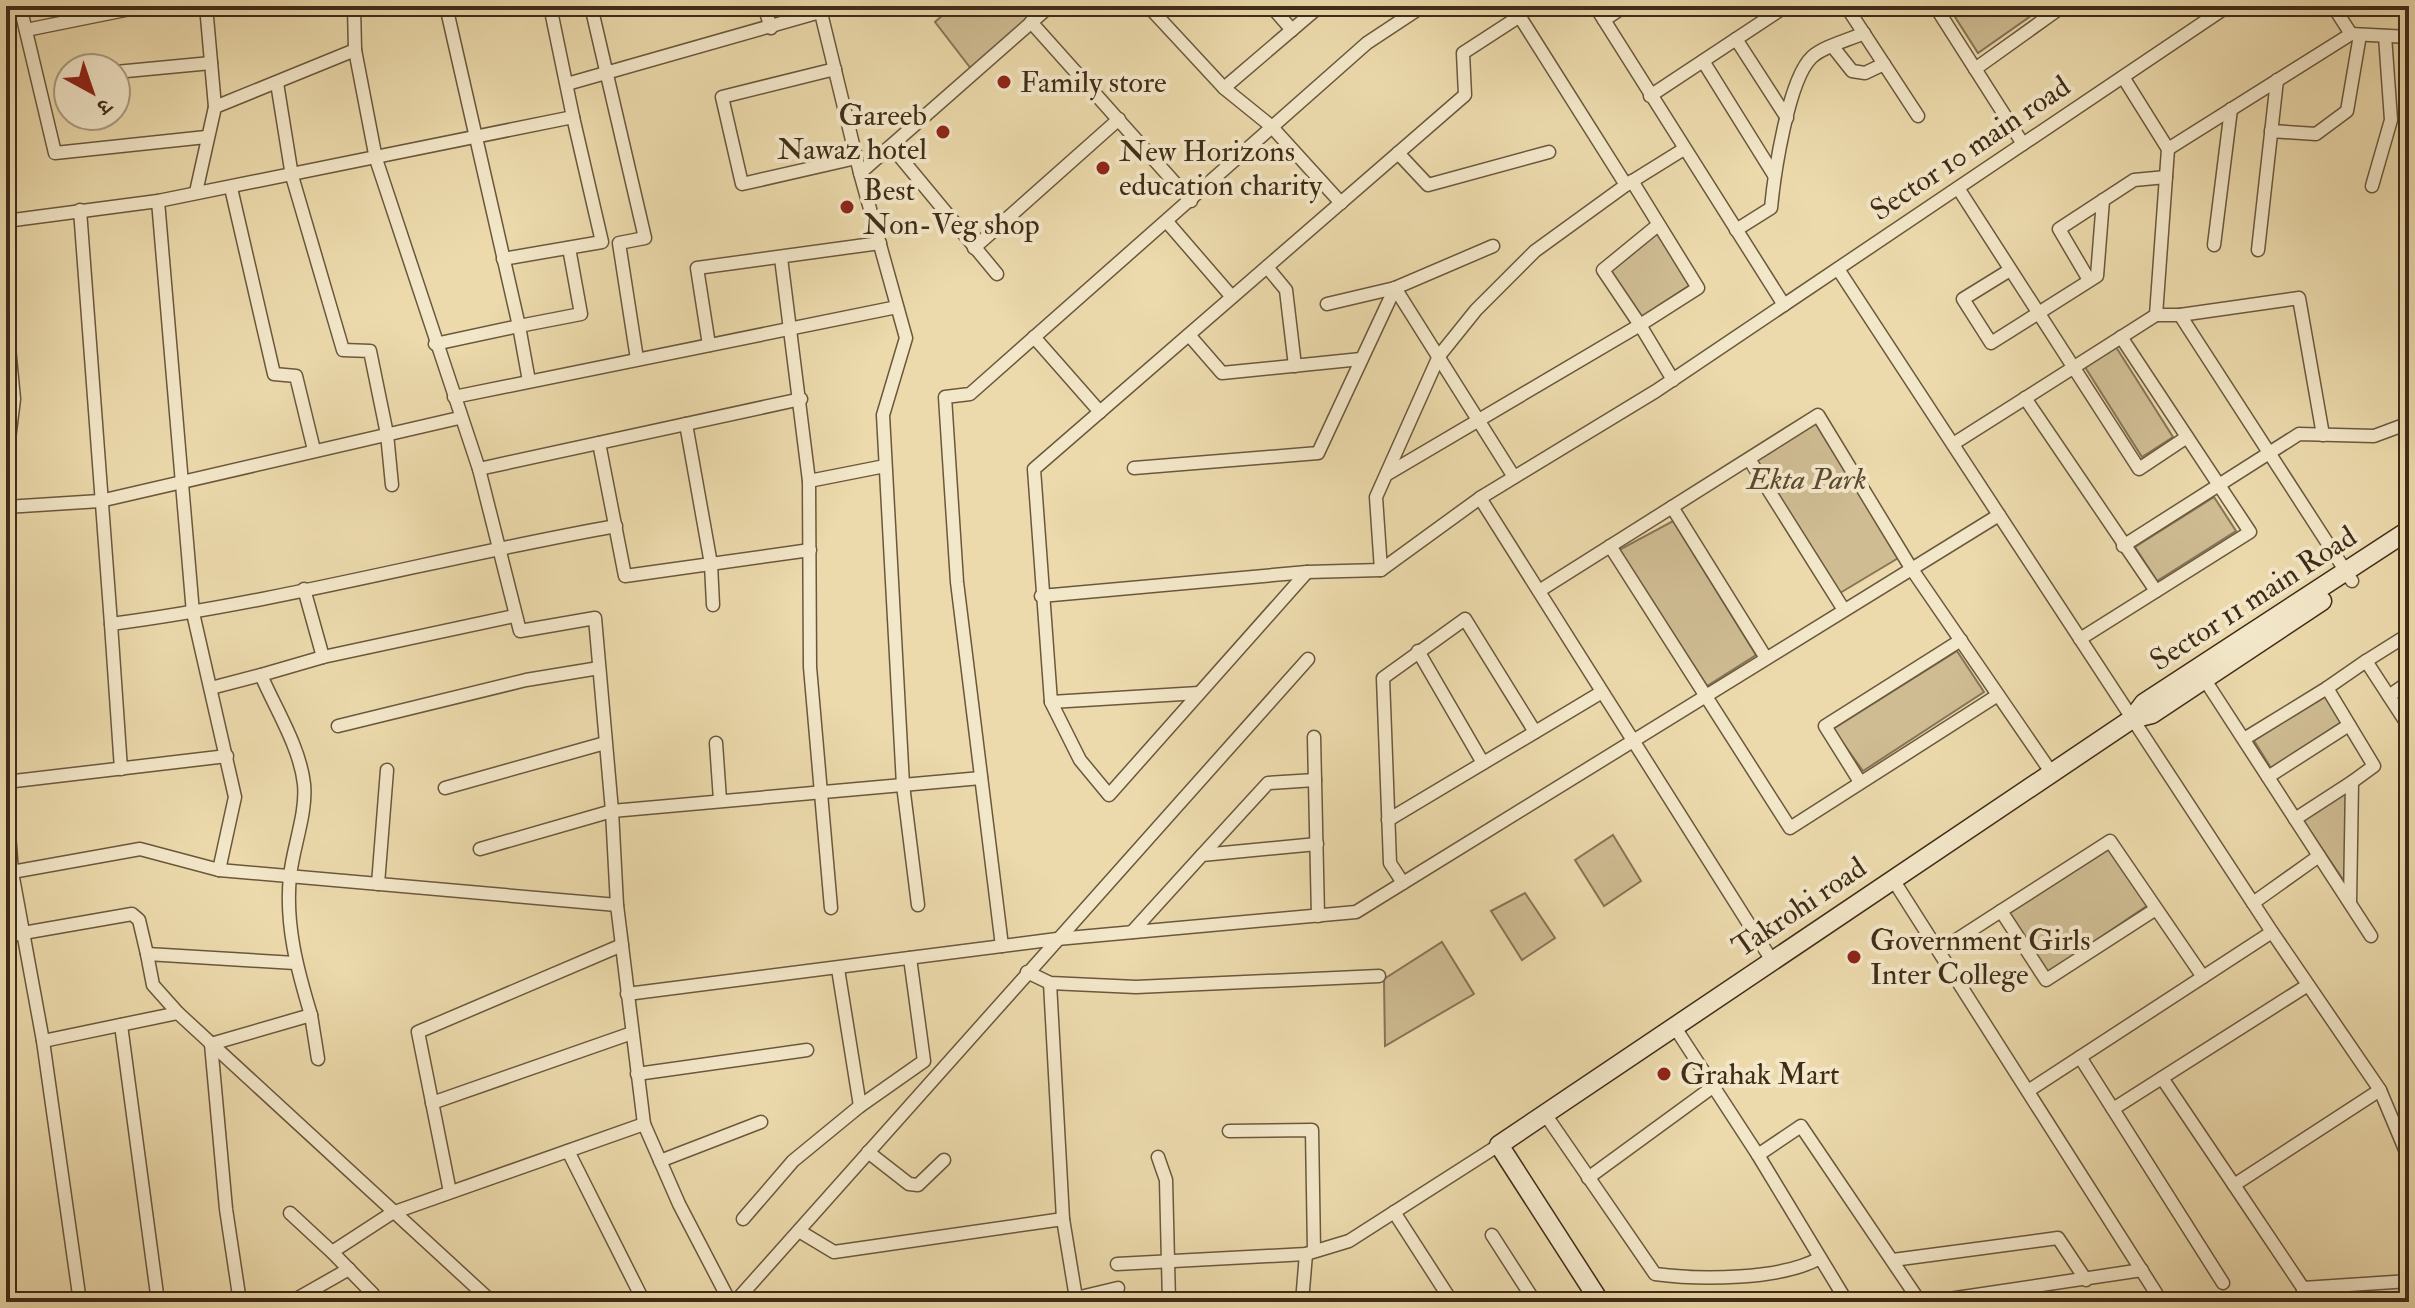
<svg xmlns="http://www.w3.org/2000/svg" width="2415" height="1308" viewBox="0 0 2415 1308" font-family="'IM FELL Double Pica','Noto Serif Devanagari',serif">
<rect width="100%" height="100%" fill="#ecdaac"/>
<filter id="stains"><feTurbulence type="fractalNoise" baseFrequency=".0025" numOctaves="4"/><feColorMatrix values="0 0 0 0 .2 0 0 0 0 .09 0 0 0 0 .02 0 0 0 .5 -.17"/></filter>
<radialGradient id="worn" r=".72"><stop offset=".6" stop-color="#630" stop-opacity="0"/><stop offset="1" stop-color="#630" stop-opacity=".3"/></radialGradient>
<g fill="#cfbc93" stroke="#877456" stroke-width="2">
<polygon points="953,6 1043,6 972,70 935,22"/>
<polygon points="1948,6 2045,6 1978,53"/>
<polygon points="1658,228 1693,283 1641,317 1607,270"/>
<polygon points="2116,347 2173,437 2142,457 2085,367"/>
<polygon points="1817,420 1900,557 1835,596 1749,462"/>
<polygon points="2214,497 2236,531 2157,581 2135,547"/>
<polygon points="1673,521 1756,655 1707,686 1619,550"/>
<polygon points="1957,651 1984,692 1863,771 1833,729"/>
<polygon points="2326,693 2343,721 2271,768 2253,739"/>
<polygon points="2350,788 2348,887 2302,819"/>
<polygon points="1613,835 1641,881 1604,906 1575,860"/>
<polygon points="2109,849 2148,905 2048,973 2009,913"/>
<polygon points="1525,893 1555,938 1522,960 1491,911"/>
<polygon points="1442,942 1474,994 1385,1046 1384,979"/>
</g>
<g fill="none" stroke-linecap="round" stroke-linejoin="round">
<g stroke="#6a583d" stroke-width="15">
<g id="street">
<polyline points="20,6 55,153 206,137"/>
<polyline points="206,6 215,107"/>
<polyline points="354,6 355,50 376,159 479,469 520,631 595,618 612,811 981,778"/>
<polyline points="591,6 645,238 619,243 637,359"/>
<polyline points="764,6 771,28"/>
<polyline points="1148,6 1224,88 1271,126 1341,203"/>
<polyline points="1271,6 1292,30"/>
<polyline points="1513,6 1626,185"/>
<polyline points="1595,6 1604,20"/>
<polyline points="1625,6 1604,20 1784,305"/>
<polyline points="1846,6 1918,116"/>
<polyline points="1935,6 2023,144"/>
<polyline points="2333,6 2351,34"/>
<polyline points="821,13 860,173 906,338 883,415 903,785 918,905"/>
<polyline points="1031,22 1191,201"/>
<polyline points="26,30 145,6"/>
<polyline points="1736,39 1787,118"/>
<polyline points="1833,47 1852,71 1865,73 1884,64"/>
<polyline points="1703,61 1774,175"/>
<polyline points="835,69 722,97 742,184 856,158"/>
<polyline points="1975,69 2063,6"/>
<polyline points="116,72 211,63"/>
<polyline points="277,83 292,176 343,350 370,351 387,434 392,485"/>
<polyline points="567,84 841,6"/>
<polyline points="1224,88 1320,6"/>
<polyline points="1650,96 1786,6"/>
<polyline points="2271,131 2316,134 2347,111 2360,35"/>
<polyline points="891,146 997,274"/>
<polyline points="2168,149 2351,34 2409,37"/>
<polyline points="1398,153 1428,185 1549,152"/>
<polyline points="860,173 1050,6"/>
<polyline points="1632,181 1698,288 1640,325 1673,380"/>
<polyline points="2372,186 2391,120 2385,36"/>
<polyline points="231,188 274,374 296,376 314,450"/>
<polyline points="1958,188 2139,469 2187,437"/>
<polyline points="196,192 215,107 355,50"/>
<polyline points="158,201 193,613 235,797 219,870"/>
<polyline points="80,210 111,624"/>
<polyline points="6,221 158,201 573,117 550,6"/>
<polyline points="1168,223 1232,297"/>
<path d="M1736 230 1771 208C1774 176 1788 79 1812 57 1824 46 1849 40 1864 33"/>
<polyline points="2214,245 2231,109"/>
<polyline points="974,248 1119,119"/>
<polyline points="2258,250 2277,80"/>
<polyline points="781,258 809,481 810,667 831,908"/>
<polyline points="503,259 602,242 573,117"/>
<polyline points="1267,267 1286,290 1295,366"/>
<polyline points="1838,269 2272,932 2380,1090 2409,1159"/>
<polyline points="2010,270 1963,299 1991,343 2097,276 2103,200"/>
<polyline points="2089,280 2059,229 2134,180 2166,177"/>
<polyline points="1395,288 1514,477"/>
<polyline points="1327,304 1395,288 1493,246"/>
<polyline points="2156,315 2180,315 2352,581"/>
<polyline points="2180,315 2299,298 2323,435"/>
<polyline points="6,316 14,399 6,463"/>
<polyline points="1189,335 1222,373 1361,359"/>
<polyline points="1034,337 1100,412"/>
<polyline points="435,344 519,326 446,6"/>
<polyline points="709,345 697,268 880,243"/>
<polyline points="529,381 519,326 581,314 569,248"/>
<polyline points="454,397 897,307"/>
<polyline points="2025,398 2156,591"/>
<polyline points="686,424 711,564 713,605"/>
<polyline points="599,443 625,576 810,550"/>
<polyline points="1953,444 2156,315 2168,149 2123,77"/>
<polyline points="1749,459 1844,610"/>
<polyline points="1134,468 1318,453 1395,288"/>
<polyline points="479,469 801,399"/>
<polyline points="1389,473 1640,325 1603,270 1658,225"/>
<polyline points="809,481 885,466"/>
<polyline points="1480,498 1771,959"/>
<polyline points="6,507 100,501 459,418"/>
<polyline points="1672,507 1766,658"/>
<polyline points="1610,546 1790,828 1998,695"/>
<polyline points="2123,546 2299,434 2374,436 2409,423"/>
<polyline points="1381,570 1376,497 1439,356 1476,310 1535,251 1626,185 1684,149"/>
<polyline points="1307,572 1109,795 1080,760 1051,702 1034,469 1465,95 1463,53 1520,16"/>
<polyline points="304,589 323,657"/>
<polyline points="1539,591 1818,415 1911,568 2051,772"/>
<polyline points="1041,596 1307,572 1381,570 1480,498 1656,391 2228,6"/>
<polyline points="2080,639 2250,532 2121,337"/>
<polyline points="1418,651 1483,763"/>
<polyline points="2366,661 2409,634"/>
<polyline points="2205,680 2371,936"/>
<polyline points="211,688 261,675"/>
<polyline points="2327,688 2366,661 2409,727"/>
<polyline points="2389,696 2409,682"/>
<polyline points="1051,702 1199,693"/>
<polyline points="338,726 526,680 599,668"/>
<polyline points="1314,737 1318,916"/>
<polyline points="2244,739 2327,688 2374,766 2352,782"/>
<polyline points="716,743 720,800"/>
<path d="M121 769 111 624C281 602 447 556 616 526"/>
<polyline points="2268,777 2349,725"/>
<polyline points="6,782 227,756"/>
<polyline points="1860,782 1825,726 1961,640"/>
<polyline points="445,788 605,743"/>
<polyline points="6,795 12,872"/>
<polyline points="2295,819 2352,782 2350,903"/>
<polyline points="1388,820 1602,692"/>
<polyline points="480,849 612,811 617,905 644,1124 679,1204 730,1302"/>
<polyline points="1202,855 1268,783 1315,780"/>
<polyline points="1892,878 2156,1293 2157,1302"/>
<polyline points="1403,883 1390,863 1383,678 1465,619 1535,732"/>
<polyline points="378,884 387,770"/>
<polyline points="2253,903 2319,856"/>
<polyline points="2156,909 2046,980 2001,911 2110,841 2203,977"/>
<polyline points="1132,932 1202,855 1317,844"/>
<polyline points="6,936 132,914 139,920 147,954"/>
<polyline points="1002,946 957,582 945,397 970,394 1367,43 1423,6"/>
<polyline points="1939,951 2001,911"/>
<polyline points="295,963 147,954 153,985 178,1013 492,1302"/>
<polyline points="838,969 860,1106"/>
<polyline points="1027,972 1050,983 1136,987 1379,976"/>
<polyline points="627,994 1057,939 1356,912 1999,515"/>
<polyline points="311,1015 318,1059"/>
<polyline points="121,1025 158,1302"/>
<polyline points="1674,1026 1758,1155 1801,1126 1920,1302"/>
<polyline points="43,1041 178,1013"/>
<polyline points="2080,1057 2223,1283"/>
<polyline points="637,1074 807,1050"/>
<polyline points="2162,1078 2234,1185"/>
<polyline points="2028,1091 2272,932"/>
<polyline points="432,1103 632,1033"/>
<polyline points="2113,1109 2308,985"/>
<path d="M1545 1114 1655 1274C1700 1280 1781 1280 1820 1258"/>
<polyline points="1229,1131 1312,1130 1314,1251"/>
<polyline points="568,1151 644,1302"/>
<polyline points="868,1152 909,1184 918,1185 944,1160"/>
<polyline points="1758,1155 1847,1302"/>
<polyline points="1158,1157 1166,1180 1169,1302"/>
<polyline points="660,1161 761,1122"/>
<polyline points="1588,1178 1714,1086"/>
<polyline points="450,1192 418,1032 622,945"/>
<polyline points="1394,1212 1452,1302"/>
<polyline points="290,1213 332,1252 392,1213 644,1124"/>
<polyline points="743,1219 793,1161 860,1106 924,1061 910,958"/>
<polyline points="799,1231 834,1252 1063,1219"/>
<polyline points="1492,1235 1535,1302"/>
<polyline points="332,1252 373,1294"/>
<polyline points="1893,1260 2058,1238 2086,1280"/>
<polyline points="1117,1264 1306,1254 1349,1241 1499,1145"/>
<polyline points="2303,1288 2234,1185 2380,1090"/>
<polyline points="1076,1298 1118,1288"/>
<polyline points="80,1302 43,1041 12,872 140,849 219,870 617,905"/>
<path d="M240 1302 226 1209 211 1044 311 1015C297 969 285 924 290 876 293 847 307 813 304 784 300 747 275 708 261 675L323 657 514 616"/>
<polyline points="291,1302 349,1269"/>
<polyline points="735,1302 1308,659"/>
<polyline points="1049,1302 1076,1298 1063,1219 1050,983"/>
<polyline points="1302,1302 1306,1254"/>
<polyline points="1929,1302 2142,1270"/>
<polyline points="2303,1302 2303,1288 2409,1281"/>
</g>
</g>
<g stroke="#3f2c18" stroke-width="21">
<g id="secondary">
<polyline points="2132,719 2152,714 2322,601"/>
<polyline points="1600,1302 1499,1145 2132,719 2144,703 2409,530"/>
</g>
</g>
<use href="#street" stroke="#f3e7c9" stroke-width="12"/>
<use href="#secondary" stroke="#f3e7c9" stroke-width="18"/>
</g>
<g fill="#8f2418" stroke="#f3e7c9" stroke-width="3">
<circle cx="1004" cy="82" r="8"/>
<circle cx="943" cy="132" r="8"/>
<circle cx="1103" cy="168" r="8"/>
<circle cx="847" cy="207" r="8"/>
<circle cx="1854" cy="957" r="8"/>
<circle cx="1664" cy="1074" r="8"/>
</g>
<g text-anchor="middle" stroke-width="8" stroke-linejoin="round" paint-order="stroke">
<g font-size="30" fill="#3f2c18" stroke="#f3e7c9" text-anchor="start">
<text x="1020" y="92">Family store</text>
<text x="927" y="125" text-anchor="end">Gareeb<tspan x="927" dy="34">Nawaz hotel</tspan></text>
<text x="1119" y="161">New Horizons<tspan x="1119" dy="34">education charity</tspan></text>
<text x="863" y="200">Best<tspan x="863" dy="34">Non-Veg shop</tspan></text>
<text x="1870" y="950">Government Girls<tspan x="1870" dy="34">Inter College</tspan></text>
<text x="1680" y="1084">Grahak Mart</text>
</g>
<g font-size="30" fill="#3f2c18" stroke="#f3e7c9">
<text transform="translate(1970 148) rotate(-34)" y="10">Sector 10 main road</text>
<text transform="translate(2253 598) rotate(-33)" y="10">Sector 11 main Road</text>
<text transform="translate(1799 907) rotate(-34)" y="10">Takrohi road</text>
</g>
<g font-size="30" font-style="italic" fill="#5c4931" stroke="#f3e7c9">
<text x="1807" y="489">Ekta Park</text>
</g>
</g>
<rect width="2415" height="1308" fill="none" stroke="#ecdaac" stroke-width="32"/>
<rect x="8" y="8" width="2399" height="1292" fill="none" stroke="#3f2c18" stroke-width="4"/>
<rect x="16" y="16" width="2383" height="1276" fill="none" stroke="#3f2c18" stroke-width="2"/>
<g transform="translate(92 92) rotate(140)"><circle r="38" fill="#f3e7c9" stroke="#ab9c82" stroke-width="2"/>
<path d="M0-6L14 30L0 20L-14 30Z" fill="#8f2418"/>
<text y="-12" font-size="22" font-weight="bold" text-anchor="middle" fill="#3f2c18">उ</text>
</g>
<rect width="100%" height="100%" filter="url(#stains)"/>
<rect width="100%" height="100%" fill="url(#worn)"/>
</svg>
